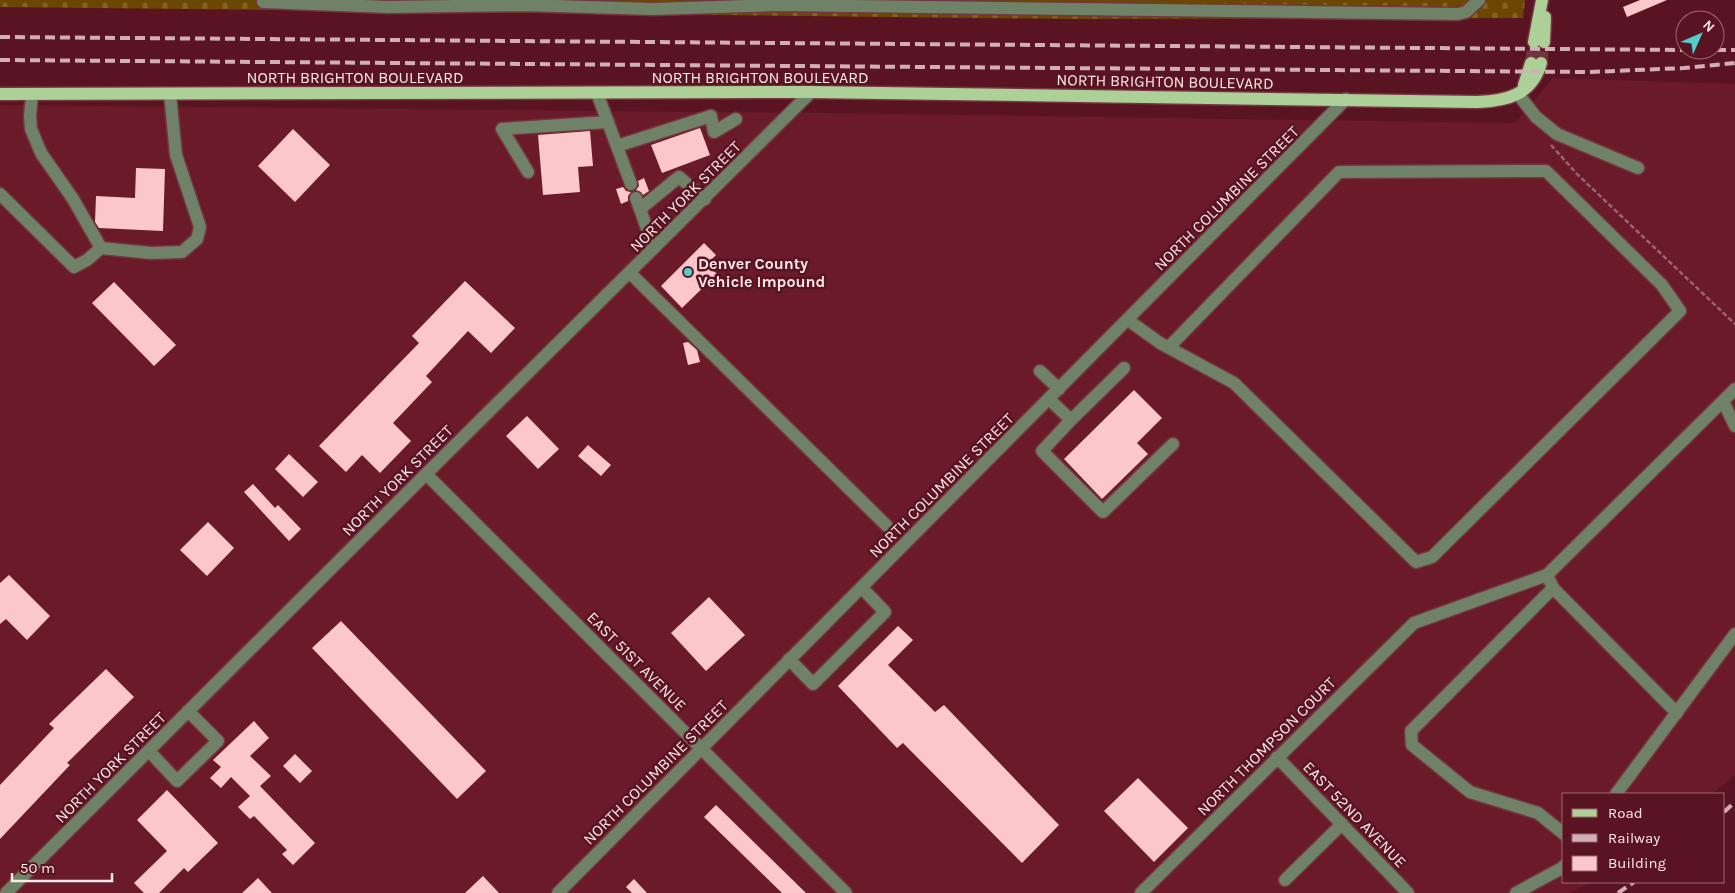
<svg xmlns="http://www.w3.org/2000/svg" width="1735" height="893" viewBox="0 0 1735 893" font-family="Karla,sans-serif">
<defs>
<pattern id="cemetery-stones" width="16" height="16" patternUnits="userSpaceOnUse" patternTransform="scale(1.25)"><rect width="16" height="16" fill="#6c4701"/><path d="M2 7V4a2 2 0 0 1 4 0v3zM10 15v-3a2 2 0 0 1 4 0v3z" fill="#826226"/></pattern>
</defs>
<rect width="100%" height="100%" fill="#5a1421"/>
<polygon fill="#6a1a29" points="1553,78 1735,84 1735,775 1712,794 1564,794 1564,882 1592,882 1569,893 0,893 0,105 825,113 1515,123"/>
<polygon fill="url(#cemetery-stones)" points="0,0 1525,0 1523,18 1072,19 0,7"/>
<g fill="#fcc7ca">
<polygon points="1640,0 1667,0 1627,17 1623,7"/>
<polygon points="700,128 710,155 662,173 651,145"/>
<polygon points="293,129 330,165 295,202 258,166"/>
<polygon points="590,131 593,166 578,167 580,192 543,195 538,135"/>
<polygon points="136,168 165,169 163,231 99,228 95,222 96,196 135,198"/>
<polygon points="644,178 649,191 643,195 641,192 636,190 639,186 638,181"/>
<polygon points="623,187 626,191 631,192 628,196 628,201 621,204 616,189"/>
<polygon points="704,243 716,255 707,264 717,274 682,308 661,286"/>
<polygon points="465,281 515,328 491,353 468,331 426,376 432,382 393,423 411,441 380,473 362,455 346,472 319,446 419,343 412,336"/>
<polygon points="114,282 176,345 154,366 92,303"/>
<polygon points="688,342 697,350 700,362 688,365 683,343"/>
<polygon points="1134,390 1162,418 1137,443 1148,454 1102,499 1064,459"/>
<polygon points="527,416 559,449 538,469 506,436"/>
<polygon points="588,445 611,465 601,476 578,456"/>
<polygon points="289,454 318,482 303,497 275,469"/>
<polygon points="253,484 275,508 278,505 301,529 289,541 244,492"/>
<polygon points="208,522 234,548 207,576 180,550"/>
<polygon points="9,575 50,616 27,640 6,619 0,624 0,583"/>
<polygon points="709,597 745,635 706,671 671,633"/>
<polygon points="341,621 486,771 457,799 312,648"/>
<polygon points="898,626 913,640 888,665 935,712 944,705 1059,825 1022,863 903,743 897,748 838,686"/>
<polygon points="106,669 134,697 67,763 70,765 0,839 0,785 54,728 49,724"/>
<polygon points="254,721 269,738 250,756 271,776 260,786 315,843 293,865 282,854 287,850 254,816 250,819 238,807 250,796 231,777 221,788 210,778 221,767 213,760"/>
<polygon points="295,754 312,771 300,783 283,766"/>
<polygon points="1138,778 1188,828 1154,862 1104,811"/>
<polygon points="167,790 218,843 188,872 184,868 159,893 144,893 134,883 167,851 137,820"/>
<polygon points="716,805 806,893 782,893 704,817"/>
<polygon points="483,876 499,893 465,893"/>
<polygon points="258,878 272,893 242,893"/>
<polygon points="634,879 647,893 632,893 626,887"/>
</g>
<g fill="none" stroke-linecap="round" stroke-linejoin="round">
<g stroke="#72343f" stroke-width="12" stroke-dasharray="12 6" stroke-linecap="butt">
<polyline points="1531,63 1534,42"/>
<polyline points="1541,63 1544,42"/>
</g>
<g stroke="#743641" stroke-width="15">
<g id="minor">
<polyline points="263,2 388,7 523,5 653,9 777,5 1458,14 1466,12 1479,0"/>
<polyline points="597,93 631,184"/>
<polyline points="32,94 30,116 31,129 41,153 73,199 101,248"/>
<polyline points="1518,94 1536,117 1557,134 1638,168"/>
<polyline points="617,146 711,116 714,132 736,119"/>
<polyline points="528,172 502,129 608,122"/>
<polyline points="0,194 74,267 87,260 101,248 151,253 182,252 197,239 200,227 176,155 170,94"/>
<polyline points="636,198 654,248"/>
<polyline points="640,209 679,177 705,199"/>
<polyline points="630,273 887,526"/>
<polyline points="1128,320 1160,343 1234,383 1416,562 1432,557 1680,311 1662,285 1546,171 1339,172 1169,347"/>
<polyline points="1040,371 1059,389"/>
<polyline points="1049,399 1071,420 1124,368"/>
<polyline points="1723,401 1735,426"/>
<polyline points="1071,420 1042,451 1103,512 1173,444"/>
<polyline points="426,474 846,893"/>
<polyline points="1547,575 1553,588 1411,731 1412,745 1470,792 1538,813 1564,834"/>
<polyline points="1553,588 1677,713"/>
<polyline points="789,659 813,684 885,612 862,588"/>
<polyline points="149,751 177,781 218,741 188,711"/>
<polyline points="1277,757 1408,893"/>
<polyline points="1616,794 1735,634"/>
<polyline points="1285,880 1342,824"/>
<polyline points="6,893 426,474 811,92"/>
<polyline points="558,893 1346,99"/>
<polyline points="1141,893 1414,623 1547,575 1735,389"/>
<polyline points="1516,893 1562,868 1564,866"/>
</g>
</g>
<g stroke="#743641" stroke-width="15">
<g id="major">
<polyline points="1534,42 1542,0"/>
<polyline points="1544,42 1545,17"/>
<polyline points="1524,85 1531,63"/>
<path d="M0 94 811 92 1477 102C1507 101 1532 95 1541 63"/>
</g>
</g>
<polyline stroke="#98666e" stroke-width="2.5" stroke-dasharray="5 2.5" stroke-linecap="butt" points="1551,145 1578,175 1735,324"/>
<use href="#minor" stroke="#6f8166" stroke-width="12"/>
<use href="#major" stroke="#acd097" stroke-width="12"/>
<g stroke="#d1b0b5" stroke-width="4" stroke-dasharray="10 5" stroke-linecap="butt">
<polyline points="0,37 1685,50"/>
<polyline points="1701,50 1735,50"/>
<polyline points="0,60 1591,72 1684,68 1735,63"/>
<polyline points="1724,812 1735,802"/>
<polyline points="1618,893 1634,882"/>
</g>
</g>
<circle fill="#52cdcc" stroke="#5a1421" stroke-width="2" cx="688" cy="272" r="5"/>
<g text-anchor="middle" stroke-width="5" stroke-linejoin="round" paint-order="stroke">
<g font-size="16" fill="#fce9ea" stroke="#5a1421">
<text x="355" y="83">NORTH BRIGHTON BOULEVARD</text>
<text x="760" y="83">NORTH BRIGHTON BOULEVARD</text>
<text transform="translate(1165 81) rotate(1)" y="6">NORTH BRIGHTON BOULEVARD</text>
<text transform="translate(685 196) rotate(-45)" y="6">NORTH YORK STREET</text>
<text transform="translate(1226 198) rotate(-45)" y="6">NORTH COLUMBINE STREET</text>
<text transform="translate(397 480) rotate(-45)" y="6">NORTH YORK STREET</text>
<text transform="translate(941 485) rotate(-45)" y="6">NORTH COLUMBINE STREET</text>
<text transform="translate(637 661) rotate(45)" y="6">EAST 51ST AVENUE</text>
<text transform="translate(1266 746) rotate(-45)" y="6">NORTH THOMPSON COURT</text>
<text transform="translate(110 767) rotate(-45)" y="6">NORTH YORK STREET</text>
<text transform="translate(655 772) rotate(-45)" y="6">NORTH COLUMBINE STREET</text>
<text transform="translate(1355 814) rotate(46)" y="6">EAST 52ND AVENUE</text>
</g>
<g font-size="16" font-weight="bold" fill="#fce9ea" stroke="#5a1421" text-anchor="start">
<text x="698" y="269">Denver County<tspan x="698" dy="18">Vehicle Impound</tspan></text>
</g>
</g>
<rect x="1562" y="793" width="162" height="90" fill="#5a1421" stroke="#9b6971"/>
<rect x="1572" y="809" width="25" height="8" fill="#acd097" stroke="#9b6971"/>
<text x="1608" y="818" font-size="15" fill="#fce9ea">Road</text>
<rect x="1572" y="834" width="25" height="8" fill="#d1b0b5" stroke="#9b6971"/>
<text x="1608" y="843" font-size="15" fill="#fce9ea">Railway</text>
<rect x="1572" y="856" width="25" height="15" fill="#fcc7ca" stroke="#9b6971"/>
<text x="1608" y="868" font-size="15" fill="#fce9ea">Building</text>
<g transform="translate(1700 35) rotate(45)"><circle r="24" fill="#5a1421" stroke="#9b6971"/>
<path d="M0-4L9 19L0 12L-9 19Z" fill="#52cdcc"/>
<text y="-8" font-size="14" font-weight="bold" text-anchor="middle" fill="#fce9ea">N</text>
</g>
<path d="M12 873v8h100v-8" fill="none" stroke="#fce9ea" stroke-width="2.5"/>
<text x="20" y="873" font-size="15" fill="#fce9ea" stroke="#5a1421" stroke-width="4" paint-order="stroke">50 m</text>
</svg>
